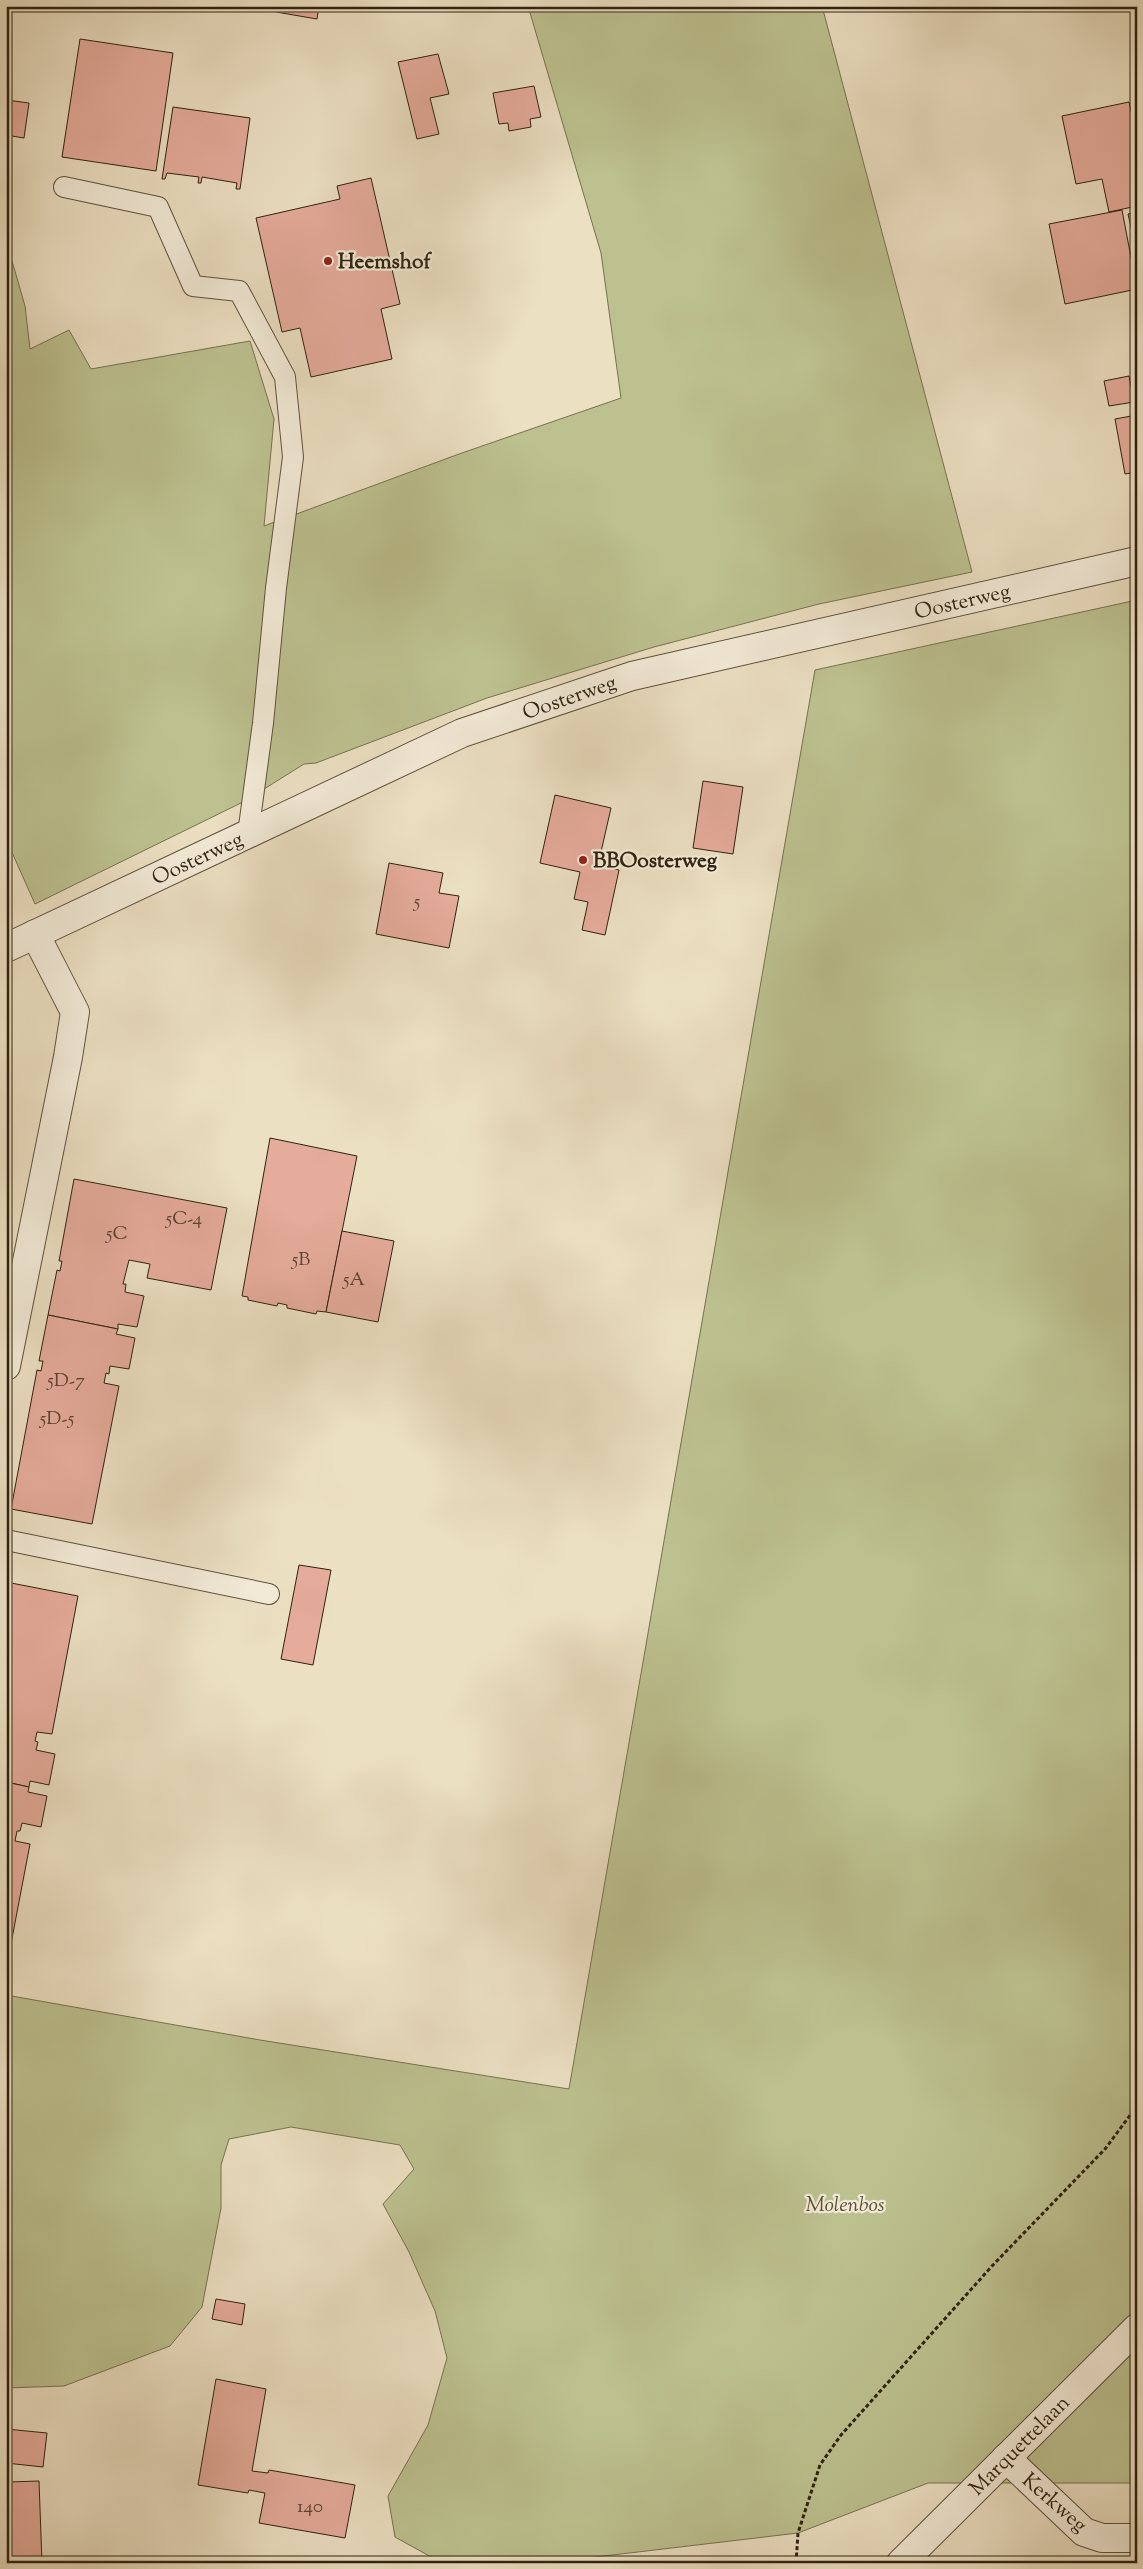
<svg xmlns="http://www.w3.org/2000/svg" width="1143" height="2569" viewBox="0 0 1143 2569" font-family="'Sorts Mill Goudy',serif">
<rect width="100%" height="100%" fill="#ece0c3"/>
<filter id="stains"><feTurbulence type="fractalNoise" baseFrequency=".004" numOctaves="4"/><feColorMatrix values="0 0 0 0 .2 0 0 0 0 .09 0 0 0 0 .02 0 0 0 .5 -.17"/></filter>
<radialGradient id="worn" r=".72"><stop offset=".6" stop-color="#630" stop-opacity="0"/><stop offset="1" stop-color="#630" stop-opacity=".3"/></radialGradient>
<g fill="#bdc190" stroke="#767250">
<polygon points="528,6 822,6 972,572 819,604 654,647 487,698 316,763 304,764 245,801 35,904 6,839 6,240 25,306 30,349 69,330 91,369 250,341 274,419 264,526 459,454 621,398 601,253"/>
<polygon points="1137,600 1137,2483 928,2483 798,2533 545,2563 442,2563 395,2537 388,2496 428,2425 447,2358 435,2311 409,2252 383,2204 414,2169 400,2145 291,2127 229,2139 221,2165 221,2208 202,2307 170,2346 64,2386 6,2388 6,1995 260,2040 569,2089 815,670"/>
</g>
<g fill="#e5ab9b" stroke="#2e2210">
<polygon points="276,6 319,6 317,19 276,12"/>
<polygon points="80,39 173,53 156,171 62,157"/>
<polygon points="438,54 449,94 430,98 439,134 417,139 398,62"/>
<polygon points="534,86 541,117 530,119 531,127 509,131 508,123 499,124 493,93"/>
<polygon points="6,100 29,103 24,138 6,135"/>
<polygon points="1129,102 1137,139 1137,206 1109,212 1102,179 1076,184 1062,116"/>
<polygon points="173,107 250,118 240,189 236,189 237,183 202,177 201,183 198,183 199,177 167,173 165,179 162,179"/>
<polygon points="371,178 400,304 381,309 392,359 311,377 300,328 282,332 256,218 340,199 337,186"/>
<polygon points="1122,210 1137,289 1065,304 1049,224"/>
<polygon points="1137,212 1137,254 1128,214"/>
<polygon points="1129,376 1134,402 1109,406 1104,381"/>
<polygon points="1137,415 1137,472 1125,474 1115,419"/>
<polygon points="703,781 743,787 733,854 693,848"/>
<polygon points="555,795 611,808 598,865 619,870 605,935 582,930 588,902 574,899 580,872 540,863"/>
<polygon points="389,863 443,873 439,893 459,896 449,948 376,934"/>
<polygon points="270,1138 357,1156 326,1312 317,1311 316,1314 287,1308 287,1305 278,1303 277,1306 248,1300 248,1297 242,1296"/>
<polygon points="74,1179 227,1208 211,1290 147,1278 150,1264 129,1260 123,1284 126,1284 125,1292 144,1296 137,1327 118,1324 118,1329 48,1315 57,1270 60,1271 62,1261 59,1261"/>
<polygon points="342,1231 394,1241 378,1322 326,1312"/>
<polygon points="48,1315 118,1329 116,1334 135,1338 129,1369 110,1366 109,1374 106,1373 104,1383 119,1386 92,1524 11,1509 37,1370 41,1371 43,1361 39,1361"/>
<polygon points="299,1565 331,1570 313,1665 281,1659"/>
<polygon points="6,1582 78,1596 52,1734 37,1732 35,1741 38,1742 36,1750 55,1754 49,1785 30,1781 29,1787 6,1782"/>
<polygon points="6,1782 29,1787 28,1792 47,1796 41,1827 22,1823 20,1831 17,1831 15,1841 30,1844 6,1970"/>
<polygon points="216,2299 245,2304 242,2325 212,2319"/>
<polygon points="216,2379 266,2389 252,2471 268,2473 269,2470 355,2485 345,2538 259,2523 265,2493 249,2490 248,2493 198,2485"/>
<polygon points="6,2429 47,2433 43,2467 6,2463"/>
<polygon points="39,2481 42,2563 6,2563 6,2503 9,2503 8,2482"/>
</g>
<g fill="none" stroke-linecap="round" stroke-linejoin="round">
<g stroke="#5e523d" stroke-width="22">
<g id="service">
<polyline points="64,187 158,207 193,286 239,291 285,377 293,457 276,588 263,723 248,834"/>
<polyline points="6,1540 269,1594"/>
</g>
</g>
<g stroke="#5e523d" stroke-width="30">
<g id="minor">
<polyline points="6,948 462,733 632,676 1137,561"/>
<polyline points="6,1366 68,1057 75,1012 35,934"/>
</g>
</g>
<g stroke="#5e523d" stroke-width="30">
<g id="tertiary">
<polyline points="1006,2458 1084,2532 1102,2538 1137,2538"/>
<polyline points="901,2563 1137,2328"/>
</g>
</g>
<polyline stroke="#2e2210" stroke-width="3" stroke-dasharray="4 2.5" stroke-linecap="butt" points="796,2563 798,2533 820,2465 841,2435 992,2266 1105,2149 1137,2106"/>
<use href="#service" stroke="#f3ebd8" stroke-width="20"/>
<use href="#minor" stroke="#f3ebd8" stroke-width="28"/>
<use href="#tertiary" stroke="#f3ebd8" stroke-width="28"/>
</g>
<g fill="#8f2418" stroke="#f3ebd8" stroke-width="2">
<circle cx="328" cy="261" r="5"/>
<circle cx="583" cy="860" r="5"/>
</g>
<g text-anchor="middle" stroke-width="4.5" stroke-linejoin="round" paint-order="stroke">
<g font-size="19" fill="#5c4433">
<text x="417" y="907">5</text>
<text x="184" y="1224">5C-4</text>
<text x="117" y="1239">5C</text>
<text x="301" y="1265">5B</text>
<text x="354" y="1285">5A</text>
<text x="66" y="1386">5D-7</text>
<text x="57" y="1424">5D-5</text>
<text x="310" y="2512">140</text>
</g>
<g font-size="21" font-weight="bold" fill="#2e2210" stroke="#f3ebd8" text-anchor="start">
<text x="338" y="268">Heemshof</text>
<text x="593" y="867">BBOosterweg</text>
</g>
<g font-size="21" fill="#2e2210" stroke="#f3ebd8">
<text transform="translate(962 601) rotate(-13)" y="7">Oosterweg</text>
<text transform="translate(569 697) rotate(-19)" y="7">Oosterweg</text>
<text transform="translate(197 858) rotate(-25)" y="7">Oosterweg</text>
<text transform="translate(1019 2445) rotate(-45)" y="7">Marquettelaan</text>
<text transform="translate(1055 2502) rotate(41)" y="7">Kerkweg</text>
</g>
<g font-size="21" font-style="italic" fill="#595236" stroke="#f3ebd8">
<text x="845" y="2211">Molenbos</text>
</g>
</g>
<rect width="1143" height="2569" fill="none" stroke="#ece0c3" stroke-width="25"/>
<rect x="8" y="8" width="1128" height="2554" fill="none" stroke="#2e2210" stroke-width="2.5"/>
<rect x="12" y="12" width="1118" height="2544" fill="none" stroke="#2e2210"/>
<rect width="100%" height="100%" filter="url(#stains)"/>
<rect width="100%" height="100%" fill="url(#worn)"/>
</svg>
